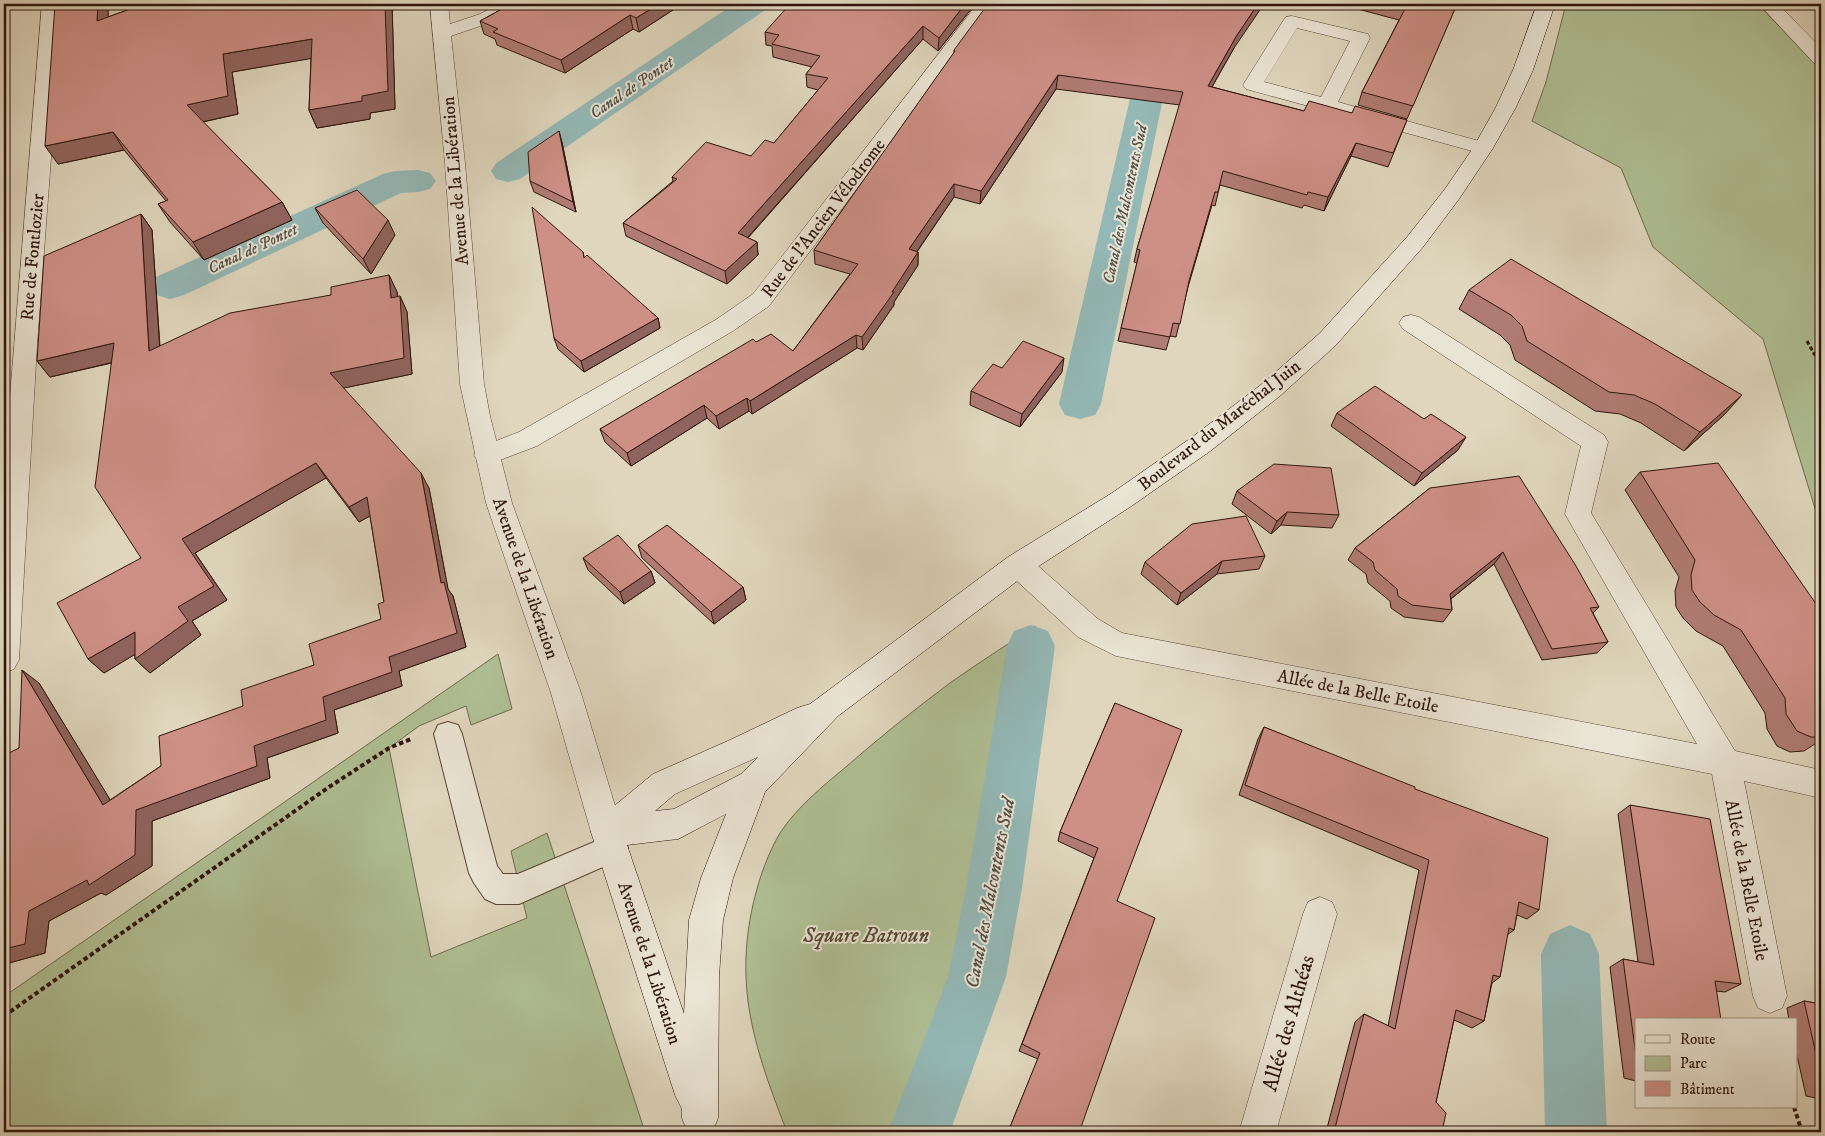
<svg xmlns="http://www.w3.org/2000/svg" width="1825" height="1136" viewBox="0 0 1825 1136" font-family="'IM FELL DW Pica',serif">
<rect width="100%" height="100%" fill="#dfd6bd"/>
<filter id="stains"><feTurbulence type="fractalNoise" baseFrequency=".004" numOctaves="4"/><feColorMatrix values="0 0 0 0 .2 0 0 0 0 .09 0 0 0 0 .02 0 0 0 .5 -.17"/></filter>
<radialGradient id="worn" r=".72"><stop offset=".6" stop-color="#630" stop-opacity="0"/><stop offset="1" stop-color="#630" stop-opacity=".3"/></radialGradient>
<g fill="#afbe93" stroke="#6e6a50">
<polygon points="1566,4 1758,4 1821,70 1821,528 1763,339 1653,247 1621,168 1532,121 1546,82"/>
<path d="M1035 626 1026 670 977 977 919 1132H787C768 1083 747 1028 746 975 744 930 757 872 780 833 797 807 823 786 847 766 880 737 915 709 950 683 978 663 1007 645 1035 626Z"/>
<polygon points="498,654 512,709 471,725 466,706 419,726 389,748 431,957 527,918 511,851 547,833 645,1132 4,1132 9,993"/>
</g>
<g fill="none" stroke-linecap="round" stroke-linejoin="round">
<g fill="#94b8b6" fill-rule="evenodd">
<polygon points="734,4 769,4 765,10 520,179 508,182 496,179 491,171 496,163"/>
<polygon points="1152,4 1182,4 1101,404 1095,415 1080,419 1065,415 1059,404"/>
<polygon points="418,170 430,173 436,181 430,189 418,192 401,193 184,295 170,299 156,295 151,286 156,277 383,174 395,171"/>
<polygon points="1031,625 1048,631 1055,646 1022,888 1006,977 950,1132 888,1132 948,977 966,888 1007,646 1014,631"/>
<polygon points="1570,925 1590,934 1599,954 1607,1132 1545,1132 1541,954 1550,934"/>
</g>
<g stroke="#5a4538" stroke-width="2">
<polygon id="service" points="448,722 458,725 462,734 497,866 503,874 518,874 613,834 623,838 628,848 623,858 519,904 496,904 485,899 474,883 469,873 434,734 438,725"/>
</g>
<g stroke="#5a4538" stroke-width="1">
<g id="minor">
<polygon points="42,4 60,4 58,65 37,345 19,660 14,669 4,673 4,470"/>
<polygon points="977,4 995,4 769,306 733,331 537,446 487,465 478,462 474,455 478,448 519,432 717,319 753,294"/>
<polygon points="1759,4 1778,4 1821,48 1821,65 1814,63"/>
<path d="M1292 16 1368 34 1370 38 1338 102 1490 144 1493 148 1490 152 1483 154 1246 89 1243 85 1283 21 1286 17ZM1297 28 1350 41 1321 97 1264 82Z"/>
<polygon points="1411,315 1419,317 1604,435 1608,442 1591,513 1735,751 1821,770 1821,798 1744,781 1787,996 1782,1008 1770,1013 1758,1008 1753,996 1712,774 1116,656 1078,637 1008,573 1004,565 1008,557 1018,554 1028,557 1098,619 1122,633 1697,744 1565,514 1581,446 1403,329 1399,323 1403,317"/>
<polygon points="1320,897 1332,902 1337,914 1276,1132 1239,1132 1303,914 1308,902"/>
</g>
</g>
<g stroke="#5a4538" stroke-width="1">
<polygon id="tertiary" points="430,4 448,4 450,24 480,14 500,4 523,4 520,8 492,22 451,36 465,163 484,384 490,416 512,503 581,693 623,832 618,843 607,847 596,843 591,832 551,693 486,503 460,384 445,163"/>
</g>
<g stroke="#2e150c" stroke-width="1">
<path id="secondary" d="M1537 4H1555L1533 70 1516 107 1493 148 1459 199 1423 247 1336 345 1280 396 1209 452 1130 507 1028 573 838 716 765 792 733 878 723 920 719 976 718 1118 713 1131 710 1132 687 1131 682 1118V1109L675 1095 591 832 596 821 653 774 730 740 797 708 810 704 1008 557 1112 493 1191 438 1262 384 1320 333 1407 237 1445 189 1473 148 1496 107 1513 70ZM758 757 741 774 674 809 655 811 675 794ZM726 814 701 878 689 920 684 1014 627 845 678 839Z"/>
</g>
<polyline stroke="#2e150c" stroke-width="3" stroke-dasharray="4 2.5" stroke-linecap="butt" points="1807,341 1821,366"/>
<g stroke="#2e150c" stroke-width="4" stroke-dasharray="4.5 3" stroke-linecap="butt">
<polyline points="4,1016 329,787 389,748 411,739"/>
<polyline points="1794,1107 1802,1132"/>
</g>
<use href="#service" fill="#eae4d4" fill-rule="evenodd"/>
<use href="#minor" fill="#eae4d4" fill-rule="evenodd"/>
<use href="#tertiary" fill="#eae4d4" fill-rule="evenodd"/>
<use href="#secondary" fill="#eae4d4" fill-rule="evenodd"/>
<g stroke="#2e150c" stroke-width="4">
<polyline id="rail" points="4,4 4,8"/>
</g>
<use href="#rail" stroke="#eae4d4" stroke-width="2.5" stroke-dasharray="8" stroke-linecap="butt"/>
</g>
<g fill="#b07b73" stroke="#2e150c">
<polygon points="108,4 108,17 144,4 392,4 395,109 370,113 370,119 317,128 309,110 311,58 232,72 238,114 203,122 282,202 292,220 204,260 170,222 158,204 166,201 124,150 58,164"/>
<polygon points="511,4 682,4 639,32 633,29 565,73 497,45 495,39 484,34 480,21"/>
<polygon points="975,4 938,51 923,39 748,238 757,242 758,255 727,284 626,236 623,223 673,181 672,177 751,156 774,143 818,90 807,87 806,74 812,67 773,57 772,46 766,45 765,32"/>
<polygon points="1339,4 1457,4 1407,119 1358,105 1362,92 1399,20"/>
<polygon points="1234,48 1212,87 1304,111 1352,113 1407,120 1388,167 1351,156 1324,211 1304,205 1302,208 1220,185 1215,206 1212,205 1188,287 1176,337 1170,336 1166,350 1118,341 1137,263 1134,262 1137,249 1180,105 1056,89 980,204 954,197 917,252 918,252 918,265 894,302 894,305 863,350 857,348 752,414 749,411 719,429 707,418 631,466 605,442 600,429 756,342 793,351 850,274 815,264 814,250 954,53 954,50"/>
<polygon points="562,142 576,212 534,192 530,181"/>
<polygon points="315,208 395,235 371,274 323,223"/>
<polygon points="141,214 152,230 160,346 331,295 389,275 397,292 398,297 400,296 407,312 412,374 343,388 429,488 448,589 453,596 466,647 399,671 402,686 334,710 338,733 267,758 270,778 152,821 152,866 106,895 101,893 49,921 45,953 9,963 4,960 4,843 8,842 19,748 39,683 110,800 161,766 243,706 314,665 381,619 384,602 370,516 359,522 326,478 195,553 227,600 192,621 201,635 150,673 135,659 135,654 104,673 88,659 141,558 112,363 50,377 37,361"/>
<polygon points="583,252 584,257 658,318 660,328 584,372 558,349 554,338"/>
<polygon points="1469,290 1725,414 1684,451 1641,423 1620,414 1595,411 1515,360 1510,345 1500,335 1459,309"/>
<polygon points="1002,368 1062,372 1020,427 970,405 971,391"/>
<polygon points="1337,413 1458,450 1414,486 1331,426"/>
<polygon points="1640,472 1821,611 1821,740 1804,751 1790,752 1777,746 1767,729 1765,713 1723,646 1696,631 1683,618 1676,607 1675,591 1679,577 1625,490"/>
<polygon points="1430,488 1599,607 1593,613 1608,642 1597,653 1542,660 1494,564 1451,599 1452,610 1443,622 1404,617 1391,608 1390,601 1368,583 1366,574 1348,560 1355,548"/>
<polygon points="1237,491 1339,515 1332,528 1281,525 1271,534 1232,504"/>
<polygon points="638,545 743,587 746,600 714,624 642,558"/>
<polygon points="1265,556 1259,569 1217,574 1177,605 1141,574 1145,562"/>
<polygon points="583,558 651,571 655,583 624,604 588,570"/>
<polygon points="1115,703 1117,901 1080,1130 1008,1132 1038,1059 1019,1051 1094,858 1058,841 1060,832"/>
<polygon points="1264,727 1415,789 1539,910 1527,919 1517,915 1514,930 1507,935 1500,977 1492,983 1484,1021 1472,1028 1454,1020 1436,1102 1442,1132 1326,1132 1355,1022 1364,1014 1388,1026 1419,870 1239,795 1258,739"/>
<polygon points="1630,805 1741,984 1725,992 1716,991 1636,1020 1636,1081 1624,1078 1610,967 1623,959 1638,962 1618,814"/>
<polygon points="1804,1001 1821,1004 1821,1099 1806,1096 1796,1051 1796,1020 1789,1020 1787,1008"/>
</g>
<g fill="#90645e" stroke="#2e150c">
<polygon points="98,4 108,4 108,39 97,21"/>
<polygon points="385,4 392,4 395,109 370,113 370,119 317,128 309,110 362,96"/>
<polygon points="659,4 682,4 639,32 636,18"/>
<polygon points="965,4 975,4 938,51 939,38"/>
<polygon points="1258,4 1264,4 1234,48 1205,99 1208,86 1237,35"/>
<polygon points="630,15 633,29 565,73 561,60"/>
<polygon points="923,26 923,39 740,246 738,233"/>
<polygon points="312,39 320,57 232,72 238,114 197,123 187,105 223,54"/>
<polygon points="1058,75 1056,89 980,204 981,191"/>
<polygon points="559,131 562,142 576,212 573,202"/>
<polygon points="113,132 124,150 58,164 45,146"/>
<polygon points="1356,143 1351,156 1324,211 1328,197"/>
<polygon points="954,184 954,197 909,263 909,249"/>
<polygon points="282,202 292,220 204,260 193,242"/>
<polygon points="141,214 152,230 161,367 149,351"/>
<polygon points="388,220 395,235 371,274 363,259"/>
<polygon points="757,242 758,255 727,284 725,271"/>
<polygon points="918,252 918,265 894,302 894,305 863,350 862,337"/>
<polygon points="389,275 397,292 399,314 391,298"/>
<polygon points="400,296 407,312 412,374 339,389 330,373"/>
<polygon points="658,318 660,328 584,372 581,361"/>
<polygon points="856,335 857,348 752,414 750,401"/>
<polygon points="114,343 127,359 50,377 37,361"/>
<polygon points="1064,358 1062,372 1020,427 1022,414"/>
<polygon points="1742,395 1725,414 1684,451 1700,432"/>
<polygon points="747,398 749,411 719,429 716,416"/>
<polygon points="704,405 707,418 631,466 627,453"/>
<polygon points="1466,437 1458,450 1414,486 1422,473"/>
<polygon points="316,463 326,478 195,553 227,600 192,621 201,635 150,673 135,659 178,607 182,539"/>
<polygon points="421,473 429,488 448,589 453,596 466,647 399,671 402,686 334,710 338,733 267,758 270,778 152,821 152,866 106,895 101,893 49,921 45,953 9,963 4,960 4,949 29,911 136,810 254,746 323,697 389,657 441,583"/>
<polygon points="367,497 377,512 359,522 349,507"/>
<polygon points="1287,512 1281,525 1271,534 1277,521"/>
<polygon points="1503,552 1494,564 1442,606 1450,594"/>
<polygon points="1222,561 1217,574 1177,605 1181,593"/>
<polygon points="651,571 655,583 624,604 620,592"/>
<polygon points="743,587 746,600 714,624 711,612"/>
<polygon points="135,632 149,646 104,673 88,659"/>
<polygon points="22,670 39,683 120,816 103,805"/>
</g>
<g fill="#cd8f86" stroke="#2e150c">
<polygon points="55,4 98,4 97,21 144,4 385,4 388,91 362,96 362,101 309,110 312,39 223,54 228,96 187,105 282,202 193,242 158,204 168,200 113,132 45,146"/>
<polygon points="511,4 659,4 636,18 630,15 561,60 493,32 498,29 480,21"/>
<polygon points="790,4 965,4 939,38 923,26 738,233 757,242 725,271 623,223 677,179 672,177 706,142 751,156 765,140 774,143 828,78 806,74 820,56 772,44 779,35 765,32"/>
<polygon points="988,4 1152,4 1178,10 1182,4 1258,4 1237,35 1208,86 1304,111 1309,101 1352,113 1355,106 1407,120 1393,153 1356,143 1328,197 1308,192 1307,195 1223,171 1218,192 1215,192 1189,281 1180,324 1173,323 1170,337 1121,328 1140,250 1137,249 1183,92 1058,75 981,191 954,184 909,249 918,252 892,292 894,292 862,337 856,335 750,401 747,398 716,416 704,405 627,453 600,429 753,339 756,342 771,334 793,351 858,264 814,250 955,51 954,50"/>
<polygon points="1392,4 1457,4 1413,106 1362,92 1406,7"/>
<polygon points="559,131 573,202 530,181 528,152"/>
<polygon points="357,190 388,220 363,259 315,208"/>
<polygon points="532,207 583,252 584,258 587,255 658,318 581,361 554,338"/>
<polygon points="141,214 149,351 230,313 331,295 331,287 389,275 391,298 400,296 404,358 330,373 421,473 441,583 444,582 457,633 389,657 392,672 323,697 326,720 254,746 257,766 136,810 135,855 89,885 87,880 29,911 25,944 4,949 4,843 8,842 7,754 19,748 22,670 103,805 161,766 159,736 243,706 241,690 314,665 309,644 381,619 378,604 384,602 367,497 349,507 316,463 182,539 214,586 178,607 188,621 135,659 135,632 88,659 57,603 141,558 95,487 114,343 37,361 44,256"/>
<polygon points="1511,259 1742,395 1700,432 1655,404 1634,395 1609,392 1527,341 1522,326 1511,315 1469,290"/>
<polygon points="1023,341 1064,358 1022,414 971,391 993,364 1002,368"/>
<polygon points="1375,386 1424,419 1431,414 1466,437 1422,473 1337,413"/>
<polygon points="1718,463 1821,611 1821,737 1811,737 1797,731 1786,714 1785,698 1741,630 1714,615 1700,602 1692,590 1691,575 1695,560 1640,472"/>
<polygon points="1274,464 1331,468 1339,515 1287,512 1277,521 1237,491"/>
<polygon points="1519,476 1576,566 1599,607 1590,608 1608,642 1552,649 1503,552 1450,594 1452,610 1412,605 1398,596 1397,589 1375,570 1373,562 1355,548 1430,488"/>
<polygon points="1246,516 1265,556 1222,561 1181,593 1145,562 1192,524"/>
<polygon points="667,525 743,587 711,612 638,545"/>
<polygon points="618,535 651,571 620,592 583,558"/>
<polygon points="1115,703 1182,730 1117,901 1155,918 1080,1130 1086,1132 1008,1132 1040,1053 1022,1044 1098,848 1060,832"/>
<polygon points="1264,727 1415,787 1415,789 1548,838 1539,910 1519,902 1514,930 1509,928 1500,977 1493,975 1484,1021 1456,1010 1436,1102 1446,1113 1442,1132 1334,1132 1364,1014 1395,1029 1429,860 1245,785"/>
<polygon points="1630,805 1710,819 1741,984 1715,981 1721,1020 1636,1020 1636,1056 1623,959 1654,965"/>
<polygon points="1804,1001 1821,1004 1821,1076"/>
</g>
<g text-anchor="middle" stroke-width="4" stroke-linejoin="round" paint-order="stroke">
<g font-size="16" font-style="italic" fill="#524e48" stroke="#eae4d4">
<text transform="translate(631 87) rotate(-34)" y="6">Canal de Pontet</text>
<text transform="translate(1124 204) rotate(-78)" y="6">Canal des Malcontents Sud</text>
<text transform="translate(252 248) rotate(-25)" y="6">Canal de Pontet</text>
</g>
<g font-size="18" fill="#2e150c" stroke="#eae4d4">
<text transform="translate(455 181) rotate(-95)" y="6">Avenue de la Libération</text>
<text transform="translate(823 218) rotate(-53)" y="6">Rue de l'Ancien Vélodrome</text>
<text transform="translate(32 257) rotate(-85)" y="6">Rue de Fontlozier</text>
<text transform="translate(1219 425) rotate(-38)" y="6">Boulevard du Maréchal Juin</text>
<text transform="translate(526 578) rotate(71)" y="6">Avenue de la Libération</text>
<text transform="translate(1358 691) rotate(11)" y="6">Allée de la Belle Etoile</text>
<text transform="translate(1747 880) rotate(79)" y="6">Allée de la Belle Etoile</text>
<text transform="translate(650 963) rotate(72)" y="6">Avenue de la Libération</text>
</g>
<g font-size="19" font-style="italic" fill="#524e48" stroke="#eae4d4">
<text transform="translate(989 893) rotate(-79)" y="7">Canal des Malcontents Sud</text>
</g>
<g font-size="21" font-style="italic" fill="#554834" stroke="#eae4d4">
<text x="866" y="942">Square Batroun</text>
</g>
<g font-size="21" fill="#2e150c" stroke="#eae4d4">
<text transform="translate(1288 1023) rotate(-74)" y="7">Allée des Althéas</text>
</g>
</g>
<rect width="1825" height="1136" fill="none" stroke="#dfd6bd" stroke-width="20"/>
<rect x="5" y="5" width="1815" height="1126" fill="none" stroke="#2e150c" stroke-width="2.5"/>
<rect x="10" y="10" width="1805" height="1116" fill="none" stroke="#2e150c"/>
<rect x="1635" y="1018" width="162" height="90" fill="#eae4d4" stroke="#9f9184"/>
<rect x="1645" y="1035" width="25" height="8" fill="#eae4d4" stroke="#9f9184"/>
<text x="1680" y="1044" font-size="15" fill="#2e150c">Route</text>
<rect x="1645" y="1056" width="25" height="15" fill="#afbe93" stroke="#9f9184"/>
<text x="1680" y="1068" font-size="15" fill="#2e150c">Parc</text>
<rect x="1645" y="1081" width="25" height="15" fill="#cd8f86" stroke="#9f9184"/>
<text x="1680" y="1094" font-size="15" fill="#2e150c">Bâtiment</text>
<rect width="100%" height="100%" filter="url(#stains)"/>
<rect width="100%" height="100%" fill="url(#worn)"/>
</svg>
